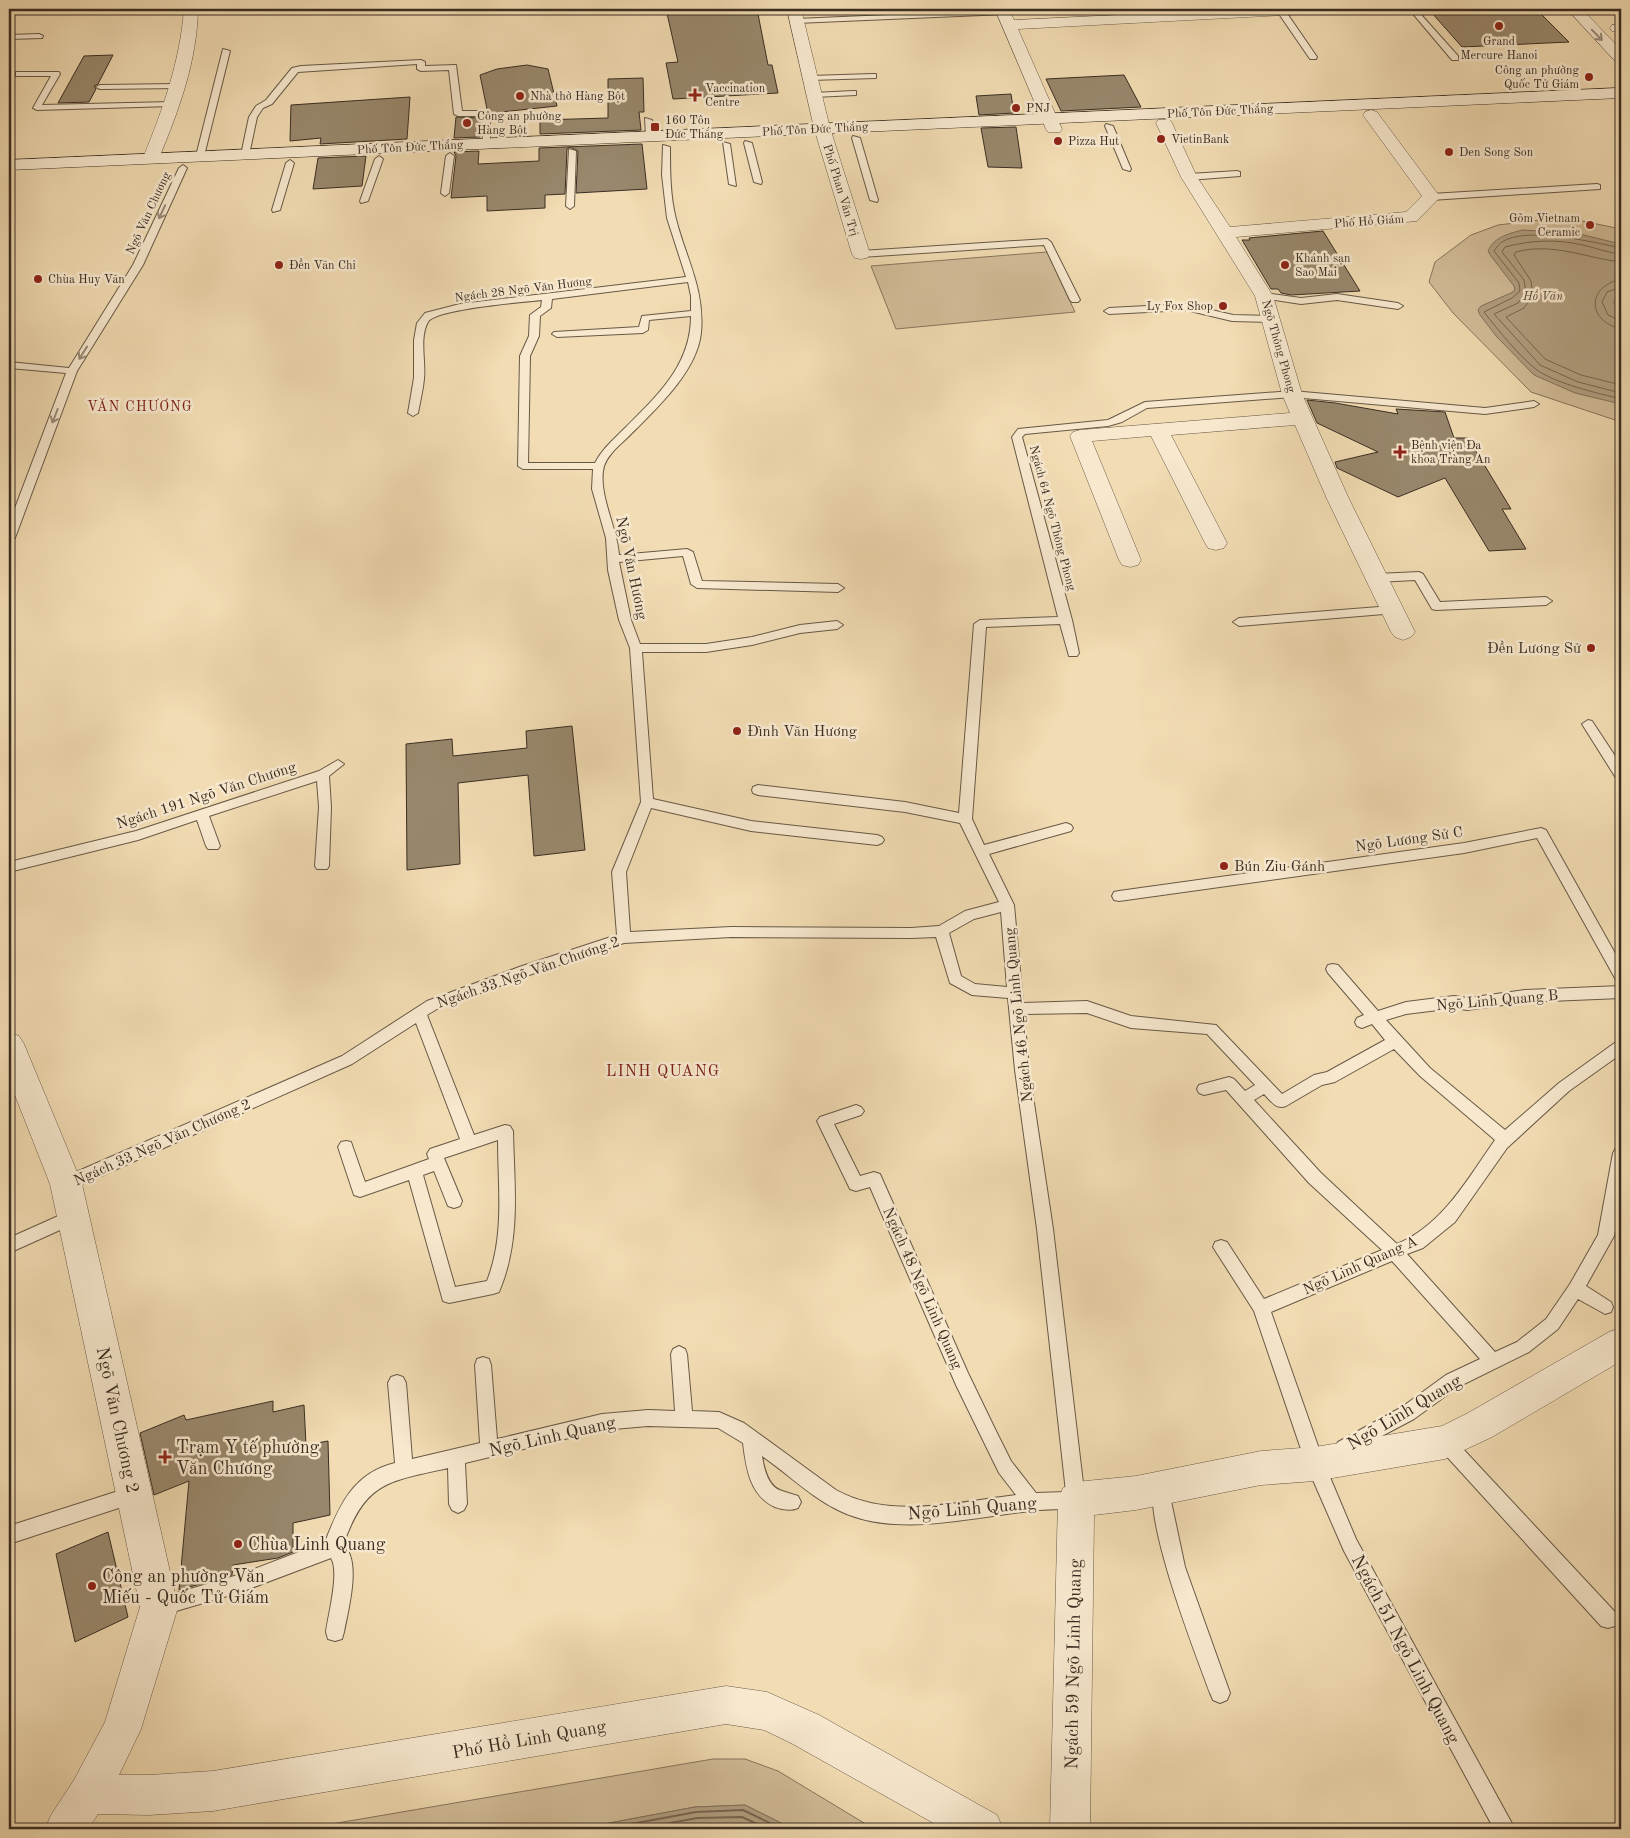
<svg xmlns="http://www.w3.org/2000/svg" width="1630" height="1838" viewBox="0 0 1630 1838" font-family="'Old Standard TT',serif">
<rect width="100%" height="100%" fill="#f2dcb3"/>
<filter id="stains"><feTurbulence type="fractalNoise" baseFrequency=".004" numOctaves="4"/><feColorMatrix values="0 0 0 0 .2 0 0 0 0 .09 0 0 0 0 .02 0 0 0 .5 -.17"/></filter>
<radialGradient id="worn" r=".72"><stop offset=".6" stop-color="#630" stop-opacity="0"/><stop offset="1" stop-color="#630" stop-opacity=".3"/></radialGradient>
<g fill="#d3be9a" stroke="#86765e">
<polygon points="1540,220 1582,221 1621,229 1621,422 1531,392 1453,313 1429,282 1435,262 1471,235 1498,225"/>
<polygon points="1047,252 1075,312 896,329 871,266"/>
<polygon points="713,1759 745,1759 778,1771 874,1829 793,1829 745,1805 695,1807 577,1829 302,1829"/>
</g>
<g fill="#b3a082" stroke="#82725c">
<path d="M1522 230 1575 233 1621 244V297L1613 302 1621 312V404L1575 393 1534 375 1497 337 1480 315 1478 310 1481 306 1511 293 1515 290 1514 286 1491 256 1488 251C1495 236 1509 234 1522 230Z"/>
<polygon points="745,1805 793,1829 577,1829 695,1807"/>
</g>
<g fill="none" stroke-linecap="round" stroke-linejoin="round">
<g stroke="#766652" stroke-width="1">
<path d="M1621 248C1593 242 1526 226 1502 242 1499 244 1496 248 1494 251L1519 283 1520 291 1512 298 1484 312C1498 330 1519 356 1537 370 1557 384 1597 393 1621 399"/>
<path d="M1621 254C1608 253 1596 248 1583 245 1557 239 1531 240 1505 247L1502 252 1524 280 1526 292 1518 303 1494 314 1540 365 1578 382 1621 393"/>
<path d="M1621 262C1585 258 1553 242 1516 252L1514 255 1531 281 1533 295 1524 308 1506 317 1545 359 1581 375 1621 385"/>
<path d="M1621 279C1586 287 1587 321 1621 329"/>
<polyline points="1621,287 1607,292 1602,302 1608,315 1621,321"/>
</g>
<g stroke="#766652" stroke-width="2">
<polyline points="604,1829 696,1812 743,1810 782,1829"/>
<polyline points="638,1829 697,1818 742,1817 768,1829"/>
<polyline points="678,1829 725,1824 751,1829"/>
</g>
</g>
<g fill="#99886d" stroke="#392d22">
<polygon points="666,9 757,9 768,65 772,65 778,93 673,99 666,63 678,62"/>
<polygon points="1518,9 1527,9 1530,12 1539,12 1569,42 1462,47 1432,13"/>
<polygon points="113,55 98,84 94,86 96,89 89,102 58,103 84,56"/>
<polygon points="527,65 548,69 557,106 492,113 487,109 480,75 497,69"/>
<polygon points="1124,75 1141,107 1061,111 1046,79"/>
<polygon points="643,78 644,112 639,112 641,130 540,134 540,120 608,118 608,79"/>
<polygon points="1011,94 1014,113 979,115 976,96"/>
<polygon points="410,97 407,139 320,144 321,138 290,141 291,105"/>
<polygon points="456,117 480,118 480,137 454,138"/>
<polygon points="1016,127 1022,168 988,167 981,128"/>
<polygon points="642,144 647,189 576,193 578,151 570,147 567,149 565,194 545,195 545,208 487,211 487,196 451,198 456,156 454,152 479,151 478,164 539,161 539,148"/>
<polygon points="366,156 362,186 313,189 318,158"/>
<polygon points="1323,231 1360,291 1291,295 1281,293 1278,289 1271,289 1242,240 1250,240 1249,238"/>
<polygon points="1307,400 1335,403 1398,414 1396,409 1445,412 1454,438 1468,438 1511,509 1502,509 1526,549 1489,551 1445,478 1398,497 1337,468 1335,462 1378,452 1317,423"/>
<polygon points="572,726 585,850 534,856 528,775 458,783 460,864 407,870 406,744 452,739 453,756 527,748 526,731"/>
<polygon points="273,1401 273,1412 304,1405 306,1445 328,1441 330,1515 293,1523 293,1552 278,1558 233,1565 232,1575 179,1590 189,1481 154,1495 140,1433 184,1415 186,1420"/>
<polygon points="108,1532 128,1617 75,1642 56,1554"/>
</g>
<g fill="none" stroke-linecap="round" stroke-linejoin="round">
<g stroke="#675946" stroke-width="2">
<g id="service">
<polygon points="1278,9 1284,9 1317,57 1316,59 1310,59 1277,11"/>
<polygon points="1409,9 1416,9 1458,56 1458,60 1452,60"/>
<polygon points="1003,10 1007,12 1006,14 796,23 792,21 796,19"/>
<polygon points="39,34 43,36 42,38 9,39 9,35"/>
<polygon points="223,49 230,51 204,156 200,159 196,156"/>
<polygon points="421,60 425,62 425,66 456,65 462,111 486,111 490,113 490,146 483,144 482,116 458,116 454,114 449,70 421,71 417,69 417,64 298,72 272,104 263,108 257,117 249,155 245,158 241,155 249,117 256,106 266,100 292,68 301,66"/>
<polygon points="16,72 59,72 60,74 42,105 172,102 176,104 172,106 37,110 33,108 51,76 16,76"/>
<polygon points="873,74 876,74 876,78 810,80 806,78 810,76"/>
<polygon points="177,84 181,86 180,88 100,89 96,87 100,85"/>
<polygon points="853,91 856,91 856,95 814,97 810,95 814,93"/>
<polygon points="645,118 652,120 653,139 646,137"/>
<polygon points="1106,124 1113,126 1131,169 1130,171 1123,169 1105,126"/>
<polygon points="853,136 860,138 878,200 877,202 870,200 852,138"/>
<polygon points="745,141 752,143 762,182 761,184 754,182 744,143"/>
<polygon points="723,142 730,144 736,186 729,184"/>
<path d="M663 145 670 147C670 170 670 196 676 219 686 259 705 289 701 333 697 372 655 410 628 437 620 445 608 454 604 466 597 493 617 526 619 555L687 549 693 552 702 581 838 584 844 588 838 592 697 588 691 584 683 556 619 562 631 620 640 644H706L752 637 800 625 837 621 843 625 837 629 800 633 752 645 706 652H642L653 799 751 821 877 835 882 837 884 840 882 843 877 845 751 831 651 808 626 872 630 932 731 927 911 928 939 926 965 911 999 902 960 823 905 812 758 795 753 793 752 790 753 787 758 785 905 802 959 813 974 624 980 620 1058 617 1012 437 1018 429 1108 420 1145 402 1292 391 1485 408 1534 401 1539 404 1534 407 1485 414 1292 397 1147 408 1122 422 1108 426 1025 434 1022 437 1072 620 1079 653 1077 656H1069L1060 624 986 627 972 819 984 845 1066 823 1071 825 1073 828 1071 831 989 854 1014 905 1023 1003 1087 1001 1131 1016 1216 1025 1282 1094 1314 1075 1327 1072 1385 1040 1372 1024 1362 1028 1357 1026 1355 1022 1357 1018 1364 1015 1328 973 1326 969 1328 965 1333 964 1338 965 1378 1011 1406 1002 1454 996 1467 998 1525 990 1621 986V998L1525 1002 1467 1010 1454 1008 1406 1014 1386 1020 1430 1068 1505 1130 1559 1083 1616 1042 1621 1040V1054L1569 1091 1507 1148 1455 1222 1423 1248 1407 1254 1495 1352 1517 1342 1546 1319 1570 1284 1598 1235 1613 1153 1616 1148 1621 1146V1195L1614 1236 1586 1286 1611 1302 1613 1307 1611 1312 1605 1314 1578 1299 1558 1329 1529 1352 1458 1387 1414 1419 1344 1456 1338 1454 1335 1448 1338 1442 1402 1407 1446 1375 1480 1359 1392 1261 1271 1312 1324 1463 1356 1539 1515 1829H1494L1344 1551 1306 1464 1254 1311 1213 1247 1215 1242 1221 1240 1227 1242 1264 1299 1382 1250 1309 1183 1226 1090 1204 1095 1199 1093 1197 1089 1199 1085 1229 1077 1234 1079 1245 1091 1255 1085 1207 1034 1131 1028 1087 1013 1024 1014 1029 1070 1053 1229 1085 1500 1082 1506 1076 1509C1061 1509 1046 1509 1031 1511 971 1517 896 1538 840 1511 812 1498 788 1474 762 1456 764 1469 768 1487 782 1491 787 1493 793 1494 798 1496L801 1502 798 1508C791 1511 783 1510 775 1507 750 1496 746 1468 743 1443L718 1428 648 1426 602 1430 465 1463 467 1504 464 1510 458 1513 452 1510 449 1504 448 1468C387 1482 366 1481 343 1545 362 1559 348 1611 344 1632L342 1639 335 1641 328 1639 326 1632C328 1615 340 1572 331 1558L241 1592 159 1616 152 1614 150 1607 152 1600 159 1598 241 1574 325 1542C339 1506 353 1473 395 1463L388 1383 391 1377 397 1375 403 1377 406 1383 412 1459 480 1443 475 1365 477 1359 483 1357 489 1359 491 1365 497 1439 602 1414 648 1410 675 1411 671 1354 673 1349 679 1346 685 1349 687 1354 692 1411 719 1412 744 1423 836 1490C890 1520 958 1502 1016 1495L999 1473 956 1385 870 1187 856 1191 850 1189 817 1121 820 1117 856 1105 861 1107 864 1111 861 1115 834 1124 860 1176 874 1172 880 1174 968 1373 996 1431 1011 1461 1036 1493 1066 1492 1037 1229 1015 1070 1008 998 972 995 950 983 936 937 911 938 731 937 624 943 532 974 437 1009 427 1015 474 1135 505 1125 510 1126 513 1131C514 1184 521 1236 501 1287L499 1292 493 1294 449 1303 443 1301 409 1180 360 1197 354 1195 338 1147 341 1142 346 1141 351 1142 365 1182 429 1159 427 1154 430 1149 460 1139 416 1023 352 1064 72 1189 66 1191 60 1189 58 1184 60 1179 342 1056 427 1001 522 966 617 935 612 872 641 802 630 648 619 620 608 570 606 538 592 489 593 469H523L518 466 520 356 529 336 530 315 541 307 542 300C524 302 435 309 428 322 419 338 426 362 424 379 423 390 420 402 418 413L413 416 408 413 414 378V340L417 323 425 313 460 304 686 277 667 218 662 175ZM688 282 691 296V311L642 316 639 327 554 332 552 334 557 337 643 333 648 330 649 320 691 316C691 365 658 395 625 428 614 439 602 449 595 463H528L530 356 539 336 540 316 551 308 552 299ZM1001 912 1007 987 975 984 961 976 949 933 974 919ZM1394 1049 1420 1076 1495 1140C1468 1178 1443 1225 1397 1244L1321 1173 1254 1100 1264 1094C1271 1101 1276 1110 1286 1106L1322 1085 1335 1082ZM498 1140C498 1188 505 1235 487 1281L455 1287 423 1175 434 1171 448 1206 454 1208 460 1206 462 1201 444 1158Z"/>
<polygon points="569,149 576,151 574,206 570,209 566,206"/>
<polygon points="450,153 454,156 449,193 445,196 441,193 446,156"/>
<polygon points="379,156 383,159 368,201 361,203 360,201 375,159"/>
<polygon points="290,160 294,163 280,210 273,212 272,210 286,163"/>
<polygon points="183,165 187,168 143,265 77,371 15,538 9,541 9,524 66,373 9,368 9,362 69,368 133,265 179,168"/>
<polygon points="1237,171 1240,172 1240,176 1189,180 1185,177 1189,174"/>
<polygon points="1597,184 1600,185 1600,189 1431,200 1427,197 1431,194"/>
<polygon points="1047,239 1051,242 1080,300 1078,302 1072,302 1070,300 1044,245 861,257 856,254 861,251"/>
<polygon points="1264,293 1301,298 1337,294 1398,303 1403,306 1398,309 1337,300 1301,304 1261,298 1259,296"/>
<polygon points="1186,304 1233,315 1271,316 1276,319 1271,322 1232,321 1186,310 1109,314 1104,311 1109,308"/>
<polygon points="1419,572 1423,574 1440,602 1546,597 1552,601 1546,605 1436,610 1432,609 1415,580 1377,582 1371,578 1377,574"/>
<polygon points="1392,606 1396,607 1398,610 1396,613 1239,626 1233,622 1239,618"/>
<polygon points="1588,720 1592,721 1621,765 1621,779 1616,778 1582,724"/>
<polygon points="338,760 344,764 329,776 331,807 329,866 327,869 317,869 315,866 319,807 317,781 209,816 220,846 218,849 208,849 206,846 197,820 138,840 9,872 9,862 136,831 319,771"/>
<polygon points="1541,828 1546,830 1621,964 1621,981 1616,980 1537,838 1464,853 1119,901 1114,900 1112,896 1114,892 1119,891 1464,843"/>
<polygon points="74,1209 80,1211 82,1216 80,1221 9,1253 9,1238"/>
<polygon points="1445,1434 1451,1436 1615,1612 1617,1619 1615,1626 1608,1628 1601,1626 1439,1448 1436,1442 1439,1436"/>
<path d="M1161 1479 1167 1482 1185 1567 1230 1693 1227 1700 1220 1703 1213 1700 1210 1693C1196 1655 1141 1515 1155 1482Z"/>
<polygon points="134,1486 140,1489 143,1495 140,1501 9,1544 9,1526"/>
</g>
</g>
<g stroke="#675946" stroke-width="1">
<g id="minor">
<path d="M184 9H198C197 61 179 110 159 158L157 162H145L143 158C163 109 180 62 184 9Z"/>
<polygon points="787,9 801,9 830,128 870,254 867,258 861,259 855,258 852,254 814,128"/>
<polygon points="995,9 1009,9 1014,20 1241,9 1330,9 1328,12 1323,13 1018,29 1062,129 1060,132 1048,132 1046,129"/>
<polygon points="1621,24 1621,32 1612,31 1610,28 1612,25"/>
<polygon points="1371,110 1377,112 1440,197 1417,221 1236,237 1273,296 1302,394 1349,499 1415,632 1411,637 1403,640 1395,637 1391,632 1327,499 1295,425 1171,435 1227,543 1224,548 1216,550 1208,548 1205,543 1151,436 1092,441 1141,560 1138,565 1130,567 1122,565 1119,560 1070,436 1073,432 1080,430 1290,413 1282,394 1255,296 1181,177 1156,123 1158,120 1170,120 1172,123 1197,177 1230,227 1406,212 1422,196 1363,115 1365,112"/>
<polygon points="9,1032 19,1036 24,1044 82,1184 178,1607 141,1729 119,1775 149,1775 213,1771 726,1686 767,1692 819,1715 997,1815 1003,1829 944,1829 791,1743 764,1730 726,1724 213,1811 149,1815 98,1814 88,1829 45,1829 51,1815 74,1780 105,1722 140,1607 50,1184 9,1080"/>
<polygon points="1621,1328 1621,1361 1492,1437 1445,1459 1315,1481 1261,1485 1136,1510 1094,1515 1090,1829 1050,1829 1058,1500 1063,1488 1076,1482 1136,1476 1261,1451 1315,1447 1442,1426 1468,1413 1609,1332"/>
</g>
</g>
<g stroke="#675946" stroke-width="1">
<polygon id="tertiary" points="1567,9 1582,9 1621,50 1621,64 1616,62"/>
</g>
<g stroke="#392d22" stroke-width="1">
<polygon id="secondary" points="1621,88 1621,98 9,170 9,160"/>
</g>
<use href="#service" fill="#f7e8ce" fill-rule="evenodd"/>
<use href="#minor" fill="#f7e8ce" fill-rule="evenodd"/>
<use href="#tertiary" fill="#f7e8ce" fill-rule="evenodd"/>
<use href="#secondary" fill="#f7e8ce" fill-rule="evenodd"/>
</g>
<defs><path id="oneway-shaft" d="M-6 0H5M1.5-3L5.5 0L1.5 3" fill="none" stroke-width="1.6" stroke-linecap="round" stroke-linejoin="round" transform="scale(1.25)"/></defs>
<g stroke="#988a78">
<use href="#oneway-shaft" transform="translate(1597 35) rotate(46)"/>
<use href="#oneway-shaft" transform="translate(162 212) rotate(115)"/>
<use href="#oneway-shaft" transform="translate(83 353) rotate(122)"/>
<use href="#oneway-shaft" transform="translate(55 416) rotate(111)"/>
</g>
<g fill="#8f2418" stroke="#f7e8ce" stroke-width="2">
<circle cx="1499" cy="26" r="5"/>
<circle cx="1589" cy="77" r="5"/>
<path d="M692.5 87.5h5v5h5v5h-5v5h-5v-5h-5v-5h5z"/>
<circle cx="520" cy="96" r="5"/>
<circle cx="1016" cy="108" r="5"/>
<circle cx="467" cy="123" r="5"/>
<rect x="650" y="122" width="10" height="10" rx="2.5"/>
<circle cx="1161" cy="139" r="5"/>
<circle cx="1058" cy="141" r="5"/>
<circle cx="1449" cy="152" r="5"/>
<circle cx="1590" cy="225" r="5"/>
<circle cx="279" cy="265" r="5"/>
<circle cx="1285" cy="265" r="5"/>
<circle cx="38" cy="279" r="5"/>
<circle cx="1223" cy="306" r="5"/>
<path d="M1397.5 444.5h5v5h5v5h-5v5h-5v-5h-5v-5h5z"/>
<circle cx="1591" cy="648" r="5"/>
<circle cx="737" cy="731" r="5"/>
<circle cx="1224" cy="866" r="5"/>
<path d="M162.5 1449.5h5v5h5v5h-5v5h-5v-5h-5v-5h5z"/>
<circle cx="238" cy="1544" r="5"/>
<circle cx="92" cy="1586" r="5"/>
</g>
<g text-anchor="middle" stroke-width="5" stroke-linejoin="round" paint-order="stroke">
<g font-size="12" fill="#392d22" stroke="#f7e8ce" text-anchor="start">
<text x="1499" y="45" text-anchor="middle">Grand<tspan x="1499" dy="14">Mercure Hanoi</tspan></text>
<text x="1579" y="74" text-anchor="end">Công an phường<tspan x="1579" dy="14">Quốc Tử Giám</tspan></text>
<text x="705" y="92">Vaccination<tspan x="705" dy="14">Centre</tspan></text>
<text x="530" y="100">Nhà thờ Hàng Bột</text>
<text x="1026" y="112">PNJ</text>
<text x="477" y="120">Công an phường<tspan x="477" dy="14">Hàng Bột</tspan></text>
<text x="665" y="124">160 Tôn<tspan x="665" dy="14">Đức Thắng</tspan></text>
<text x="1171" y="143">VietinBank</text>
<text x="1068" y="145">Pizza Hut</text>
<text x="1459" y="156">Den Song Son</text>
<text x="1580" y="222" text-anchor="end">Gõm Vietnam<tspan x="1580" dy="14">Ceramic</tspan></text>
<text x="1295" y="262">Khánh sạn<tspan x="1295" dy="14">Sao Mai</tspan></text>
<text x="289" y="269">Đền Văn Chỉ</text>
<text x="48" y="283">Chùa Huy Văn</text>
<text x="1213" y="310" text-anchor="end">Ly Fox Shop</text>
<text x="1411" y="449">Bệnh viện Đa<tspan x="1411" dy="14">khoa Tràng An</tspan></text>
</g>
<g font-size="12" fill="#392d22" stroke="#f7e8ce">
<text transform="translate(1220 111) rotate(-3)" y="4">Phố Tôn Đức Thắng</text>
<text transform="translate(815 129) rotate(-3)" y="4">Phố Tôn Đức Thắng</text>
<text transform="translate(410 147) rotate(-3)" y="4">Phố Tôn Đức Thắng</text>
<text transform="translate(841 190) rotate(73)" y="4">Phố Phan Văn Trị</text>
<text transform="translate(148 213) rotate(-65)" y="4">Ngõ Văn Chương</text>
<text transform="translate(1369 221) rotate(-4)" y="4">Phố Hồ Giám</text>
<text transform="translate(523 289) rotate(-7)" y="4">Ngách 28 Ngõ Văn Hương</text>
<text transform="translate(1279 346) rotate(74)" y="4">Ngõ Thông Phong</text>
<text transform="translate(1053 518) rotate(75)" y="4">Ngách 64 Ngõ Thông Phong</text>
</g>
<g font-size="12" font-style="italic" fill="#584a3a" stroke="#f7e8ce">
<text x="1543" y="300">Hồ Văn</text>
</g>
<g font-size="14" letter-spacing="1" fill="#7a1f14" stroke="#f7e8ce">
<text x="140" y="411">VĂN CHƯƠNG</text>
</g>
<g font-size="15" fill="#392d22" stroke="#f7e8ce">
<text transform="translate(632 568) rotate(78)" y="5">Ngõ Văn Hương</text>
<text transform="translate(206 795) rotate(-18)" y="5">Ngách 191 Ngõ Văn Chương</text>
<text transform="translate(1409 839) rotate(-8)" y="5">Ngõ Lương Sử C</text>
<text transform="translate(528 972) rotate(-19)" y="5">Ngách 33 Ngõ Văn Chương 2</text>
<text transform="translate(1497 1000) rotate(-5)" y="5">Ngõ Linh Quang B</text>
<text transform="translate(1018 1015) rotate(-96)" y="5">Ngách 46 Ngõ Linh Quang</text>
<text transform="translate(162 1142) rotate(-24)" y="5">Ngách 33 Ngõ Văn Chương 2</text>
<text transform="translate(1360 1265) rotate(-24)" y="5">Ngõ Linh Quang A</text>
<text transform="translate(923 1288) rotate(66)" y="5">Ngách 48 Ngõ Linh Quang</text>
</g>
<g font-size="15" fill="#392d22" stroke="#f7e8ce" text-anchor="start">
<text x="1581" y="653" text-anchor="end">Đền Lương Sử</text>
<text x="747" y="736">Đình Văn Hương</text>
<text x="1234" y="871">Bún Ziu Gánh</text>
</g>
<g font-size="16" letter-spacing="1" fill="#7a1f14" stroke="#f7e8ce">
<text x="663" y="1076">LINH QUANG</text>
</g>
<g font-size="18" fill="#392d22" stroke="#f7e8ce">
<text transform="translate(1404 1412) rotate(-31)" y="6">Ngõ Linh Quang</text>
<text transform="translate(118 1420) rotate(78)" y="6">Ngõ Văn Chương 2</text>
<text transform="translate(552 1436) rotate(-13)" y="6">Ngõ Linh Quang</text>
<text transform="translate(972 1508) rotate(-5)" y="6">Ngõ Linh Quang</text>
<text transform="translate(1406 1649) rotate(62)" y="6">Ngách 51 Ngõ Linh Quang</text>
<text transform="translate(1073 1664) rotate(-89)" y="6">Ngách 59 Ngõ Linh Quang</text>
<text transform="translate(529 1739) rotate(-10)" y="6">Phố Hồ Linh Quang</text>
</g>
<g font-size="18" fill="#392d22" stroke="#f7e8ce" text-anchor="start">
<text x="176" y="1453">Trạm Y tế phường<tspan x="176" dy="21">Văn Chương</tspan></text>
<text x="248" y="1550">Chùa Linh Quang</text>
<text x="102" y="1582">Công an phường Văn<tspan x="102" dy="21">Miếu - Quốc Tử Giám</tspan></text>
</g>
</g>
<rect width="1630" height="1838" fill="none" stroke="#f2dcb3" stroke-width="30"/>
<rect x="10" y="10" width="1610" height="1818" fill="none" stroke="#392d22" stroke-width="2.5"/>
<rect x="15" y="15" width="1600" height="1808" fill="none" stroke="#392d22"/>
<rect width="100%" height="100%" filter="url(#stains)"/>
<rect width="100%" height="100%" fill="url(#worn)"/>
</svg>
